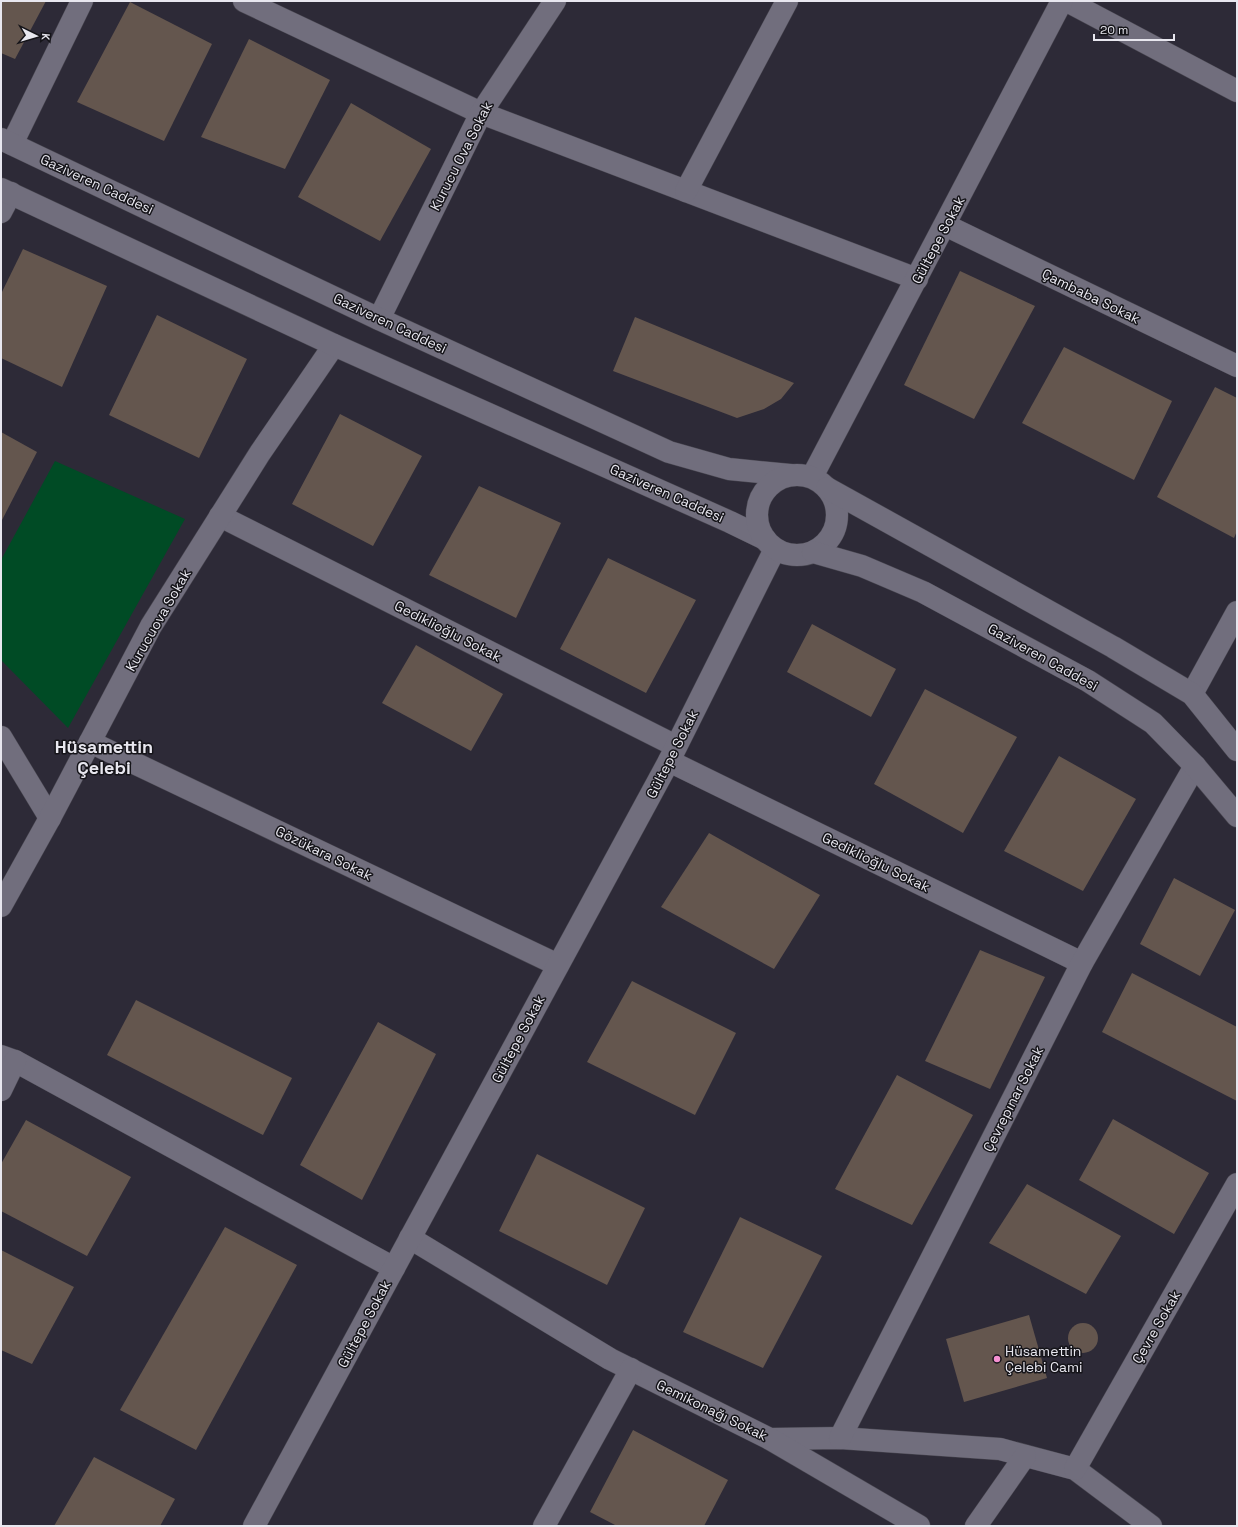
<svg xmlns="http://www.w3.org/2000/svg" width="1238" height="1527" viewBox="0 0 1238 1527" font-family="'Space Grotesk',sans-serif">
<rect width="100%" height="100%" fill="#2d2a37"/>
<polygon fill="#004b25" points="55,461 185,519 68,728 1,660 1,560"/>
<g fill="#64564e">
<polygon points="1,1 46,1 15,59 1,53"/>
<polygon points="130,2 212,44 164,141 77,102"/>
<polygon points="249,39 330,80 285,169 201,137"/>
<polygon points="351,103 431,149 380,241 298,197"/>
<polygon points="23,249 107,286 62,387 1,358 1,294"/>
<polygon points="960,271 1035,306 974,419 904,385"/>
<polygon points="157,315 247,359 199,458 109,415"/>
<polygon points="635,317 794,383 781,399 764,409 737,418 613,371"/>
<polygon points="1064,347 1172,401 1134,480 1022,423"/>
<polygon points="1215,387 1237,398 1237,531 1234,538 1157,497"/>
<polygon points="340,414 422,456 373,546 292,504"/>
<polygon points="1,432 37,452 1,522"/>
<polygon points="479,486 561,523 516,618 429,575"/>
<polygon points="608,558 696,600 646,693 560,649"/>
<polygon points="812,624 896,669 871,717 787,672"/>
<polygon points="416,645 503,694 471,751 382,703"/>
<polygon points="925,689 1017,737 963,833 874,784"/>
<polygon points="1059,756 1136,799 1083,891 1004,851"/>
<polygon points="709,833 820,895 774,969 661,907"/>
<polygon points="1174,878 1235,910 1200,976 1140,944"/>
<polygon points="980,950 1045,977 990,1089 925,1061"/>
<polygon points="1132,973 1237,1027 1237,1101 1102,1032"/>
<polygon points="632,981 736,1033 695,1115 587,1062"/>
<polygon points="136,1000 292,1078 263,1135 107,1055"/>
<polygon points="378,1022 436,1054 362,1200 300,1165"/>
<polygon points="897,1075 973,1115 912,1225 835,1189"/>
<polygon points="1113,1119 1209,1173 1174,1234 1079,1180"/>
<polygon points="26,1120 131,1177 87,1256 1,1211 1,1164"/>
<polygon points="537,1154 645,1208 607,1285 499,1231"/>
<polygon points="1027,1184 1121,1236 1086,1294 989,1243"/>
<polygon points="740,1217 822,1256 763,1368 683,1332"/>
<polygon points="225,1227 297,1265 196,1450 120,1410"/>
<polygon points="1,1250 74,1287 32,1364 1,1350"/>
<polygon points="1029,1315 1047,1378 964,1402 946,1339"/>
<circle cx="1083" cy="1338" r="15"/>
<polygon points="633,1430 728,1480 704,1526 617,1526 590,1512"/>
<polygon points="94,1457 175,1499 160,1526 54,1526"/>
</g>
<g fill="none" stroke-linecap="round" stroke-linejoin="round">
<g stroke="#484650" stroke-width="23">
<g id="street">
<polyline points="244,1 481,113 917,279"/>
<polyline points="1067,1 1237,91"/>
<polyline points="12,144 82,1"/>
<polyline points="686,191 787,1"/>
<polyline points="1,212 11,193"/>
<polyline points="945,225 1237,366"/>
<polyline points="379,319 481,113 555,1"/>
<polyline points="812,477 1062,1"/>
<polyline points="220,516 676,746"/>
<polyline points="1192,694 1237,612"/>
<polyline points="1,737 50,818"/>
<polyline points="90,742 558,965"/>
<polyline points="669,761 1082,963"/>
<polyline points="1,906 50,818 151,626 260,453 334,345"/>
<polyline points="1,1056 15,1061 394,1268"/>
<polyline points="1,1090 15,1061"/>
<polyline points="410,1238 610,1359 770,1439 840,1438 1000,1449 1075,1469 1151,1526"/>
<polyline points="840,1438 1082,963 1195,766"/>
<polyline points="770,1439 919,1526"/>
<polyline points="1075,1469 1237,1184"/>
<polyline points="254,1526 669,761 775,549"/>
<polyline points="544,1526 631,1369"/>
<polyline points="976,1526 1025,1456"/>
</g>
</g>
<g stroke="#484650" stroke-width="23">
<g id="secondary">
<polyline points="1,139 379,319 669,452 729,469 790,475"/>
<polyline points="1,189 334,345 730,522 765,539"/>
<circle cx="797" cy="515" r="40"/>
<polyline points="827,488 1113,647 1192,694 1237,750"/>
<polyline points="813,552 862,566 923,592 1088,681 1153,723 1195,766 1237,816"/>
</g>
</g>
<use href="#street" stroke="#716e7d" stroke-width="22"/>
<use href="#secondary" stroke="#716e7d" stroke-width="22"/>
</g>
<circle fill="#f590d1" stroke="#151419" stroke-width="1.5" cx="997" cy="1359" r="4"/>
<g text-anchor="middle" stroke-width="3" stroke-linejoin="round" paint-order="stroke">
<g font-size="14" fill="#e8e7ef" stroke="#151419">
<text transform="translate(461 156) rotate(-63)" y="5">Kurucu Ova Sokak</text>
<text transform="translate(97 184) rotate(25)" y="5">Gaziveren Caddesi</text>
<text transform="translate(938 240) rotate(-62)" y="5">Gültepe Sokak</text>
<text transform="translate(1091 296) rotate(26)" y="5">Çambaba Sokak</text>
<text transform="translate(390 323) rotate(25)" y="5">Gaziveren Caddesi</text>
<text transform="translate(667 493) rotate(24)" y="5">Gaziveren Caddesi</text>
<text transform="translate(158 620) rotate(-60)" y="5">Kurucuova Sokak</text>
<text transform="translate(448 631) rotate(27)" y="5">Gediklioğlu Sokak</text>
<text transform="translate(1043 657) rotate(29)" y="5">Gaziveren Caddesi</text>
<text transform="translate(672 754) rotate(-63)" y="5">Gültepe Sokak</text>
<text transform="translate(324 853) rotate(26)" y="5">Gözükara Sokak</text>
<text transform="translate(876 862) rotate(26)" y="5">Gediklioğlu Sokak</text>
<text transform="translate(518 1039) rotate(-62)" y="5">Gültepe Sokak</text>
<text transform="translate(1013 1099) rotate(-63)" y="5">Çevrepınar Sokak</text>
<text transform="translate(364 1324) rotate(-62)" y="5">Gültepe Sokak</text>
<text transform="translate(1156 1327) rotate(-60)" y="5">Çevre Sokak</text>
<text transform="translate(712 1410) rotate(26)" y="5">Gemikonağı Sokak</text>
</g>
<g font-size="14" fill="#e8e7ef" stroke="#151419" text-anchor="start">
<text x="1005" y="1356">Hüsamettin<tspan x="1005" dy="16">Çelebi Cami</tspan></text>
</g>
<g font-size="18" font-weight="bold" fill="#e8e7ef" stroke="#151419">
<text x="104" y="753">Hüsamettin<tspan x="104" dy="21">Çelebi</tspan></text>
</g>
</g>
<rect width="1238" height="1527" fill="none" stroke="#e8e7ef" stroke-width="4"/>
<g transform="translate(36 36) rotate(95)" stroke="#151419" stroke-width="3" paint-order="stroke">
<path d="M0-3L7 15L0 10L-7 15Z" fill="#e8e7ef"/>
<text y="-6" font-size="11" font-weight="bold" text-anchor="middle" fill="#e8e7ef">K</text>
</g>
<path d="M1094 34v6h80v-6" fill="none" stroke="#e8e7ef" stroke-width="2"/>
<text x="1100" y="34" font-size="12" fill="#e8e7ef" stroke="#151419" stroke-width="3" paint-order="stroke">20 m</text>
</svg>
